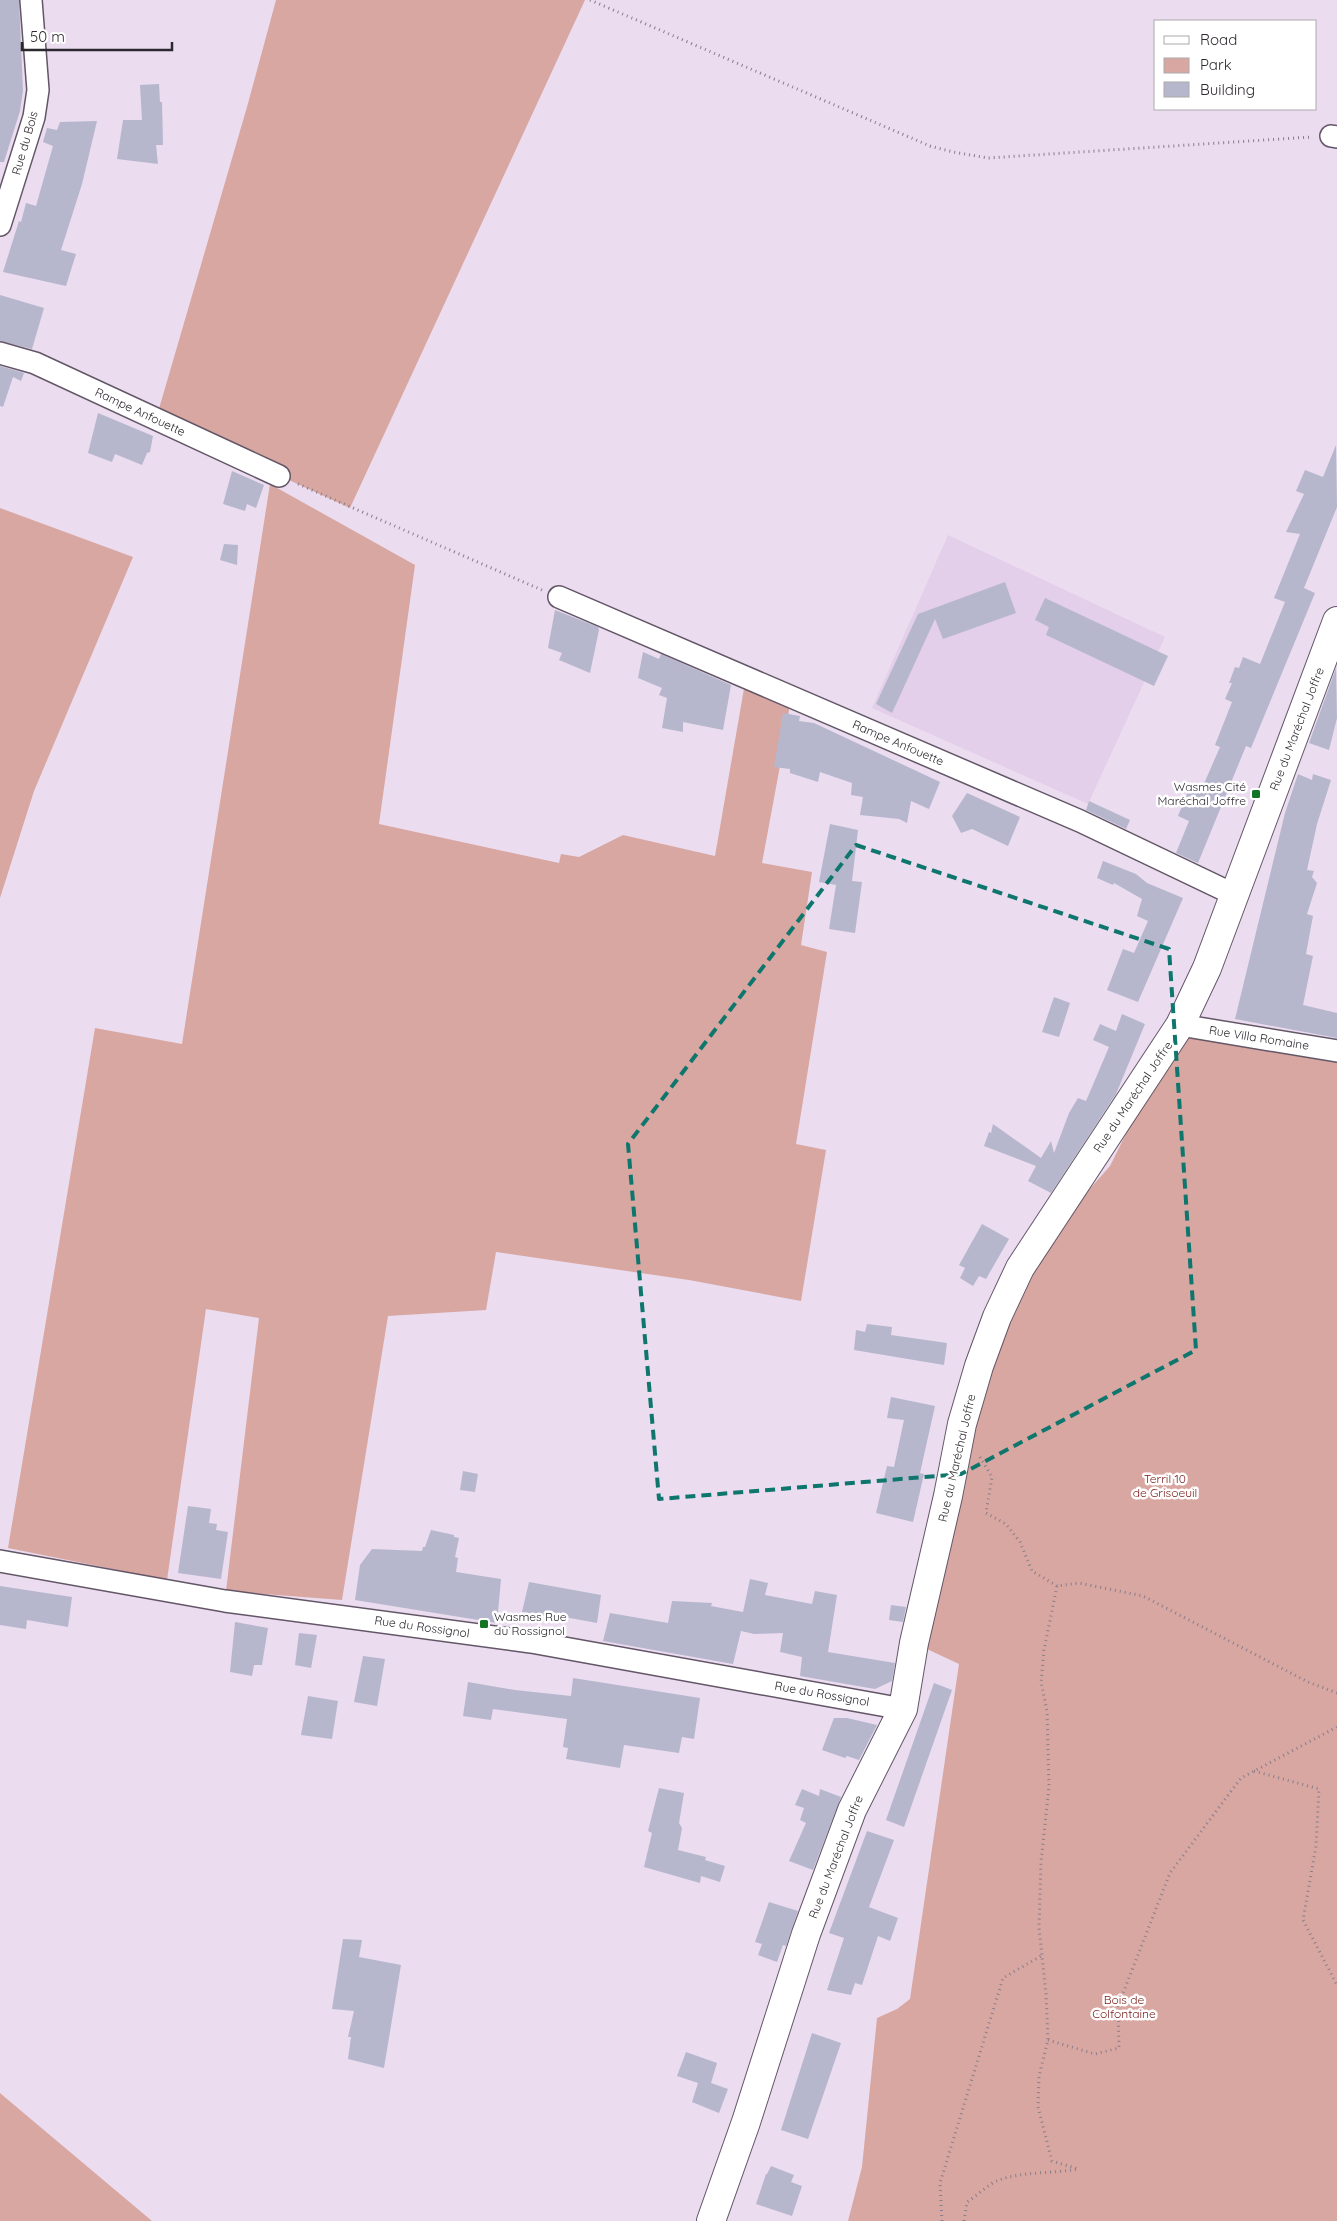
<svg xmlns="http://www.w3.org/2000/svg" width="1337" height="2221" viewBox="0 0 1337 2221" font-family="Quicksand,sans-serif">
<rect width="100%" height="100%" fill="#ebdcf0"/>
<polygon fill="#e3cfe9" points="948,535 1165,637 1088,804 872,708"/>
<g fill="#d9a7a1">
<polygon points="276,0 585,0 350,508 156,419 247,107"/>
<polygon points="270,484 415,565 379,824 559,863 561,854 579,857 623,835 715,856 746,677 791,697 782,755 762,863 812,872 801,945 827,952 796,1144 826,1150 801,1301 689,1280 496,1252 486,1310 388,1316 342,1600 226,1591 259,1318 206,1309 167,1580 8,1548 95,1028 182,1044"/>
<polygon points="0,508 133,557 34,791 0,898"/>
<polygon points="1180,1025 1337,1051 1337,2221 848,2221 862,2167 877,2018 897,2009 910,1999 959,1664 914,1643 1020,1268 1110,1166"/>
<polygon points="0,2093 7,2099 152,2221 0,2221"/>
</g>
<g fill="#b6b7cd">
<polygon points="0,0 19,0 23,91 20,111 4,162 0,162"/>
<polygon points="159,84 160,102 162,102 163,145 156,145 158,164 117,159 123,120 142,120 140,85"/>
<polygon points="97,121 82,184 61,250 76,254 66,286 3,272 19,221 21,222 26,203 36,206 53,146 43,142 47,128 57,130 60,122"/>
<polygon points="0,295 44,308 32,349 0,341"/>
<polygon points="0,366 24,373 21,381 13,377 3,407 0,406"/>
<polygon points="98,413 153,436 150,452 147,453 142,465 115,454 112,462 88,453"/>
<polygon points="1336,445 1337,507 1304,588 1315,593 1251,748 1246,746 1198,863 1176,853 1189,821 1178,816 1189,789 1194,791 1197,784 1203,786 1220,747 1215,745 1232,702 1225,699 1232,683 1229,683 1235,667 1239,668 1243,657 1260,664 1285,602 1274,598 1300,534 1286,532 1304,494 1296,491 1305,470 1323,477"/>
<polygon points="232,471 264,485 256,508 247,504 245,511 223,504"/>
<polygon points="224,544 238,545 237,565 220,560"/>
<polygon points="1005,582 1016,613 943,639 935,619 892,713 876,704 918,614"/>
<polygon points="1045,598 1168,656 1154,686 1046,635 1049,627 1035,620"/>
<polygon points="555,610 598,627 599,630 590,673 559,660 562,653 548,648"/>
<polygon points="643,652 659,659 661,654 731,685 723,730 683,722 683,732 662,728 667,698 659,695 662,688 638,678"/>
<polygon points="1336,668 1337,718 1329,750 1309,743"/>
<polygon points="783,713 800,716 799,721 814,723 940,782 929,809 911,801 907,823 899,819 860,815 863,797 851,795 852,783 820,772 818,782 790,773 790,769 774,767"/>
<polygon points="1298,774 1312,780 1313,774 1331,780 1317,824 1307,870 1314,871 1312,877 1317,883 1307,914 1313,916 1306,954 1313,956 1303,1005 1337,1013 1337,1038 1235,1019 1285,813"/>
<polygon points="967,793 1020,817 1008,846 972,829 961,833 952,816"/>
<polygon points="1089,801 1130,820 1126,829 1086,810"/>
<polygon points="830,824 858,830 852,881 862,882 855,933 829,929 836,885 819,882"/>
<polygon points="1103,861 1136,874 1147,883 1183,898 1138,1002 1107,990 1123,949 1134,953 1148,921 1137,916 1142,899 1114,883 1113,885 1097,878"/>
<polygon points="1054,997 1070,1003 1059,1037 1042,1032"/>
<polygon points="1122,1014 1145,1024 1116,1094 1051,1193 1028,1181 1036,1166 984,1146 989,1132 991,1133 993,1124 1041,1158 1051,1141 1054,1153 1069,1113 1078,1098 1086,1101 1109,1047 1093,1040 1100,1024 1116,1031"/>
<polygon points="982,1224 1009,1239 986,1279 979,1276 973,1286 960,1278 965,1268 959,1265"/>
<polygon points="867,1324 892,1327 891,1335 947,1343 944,1365 854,1350 856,1330 865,1332"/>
<polygon points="891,1397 935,1406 920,1473 924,1474 913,1522 876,1513 887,1466 894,1467 904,1420 887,1418"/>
<polygon points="463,1471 478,1474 475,1492 460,1490"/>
<polygon points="188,1506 211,1509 209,1523 217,1524 216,1530 228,1532 221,1579 178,1573"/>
<polygon points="431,1530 454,1535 454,1537 459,1538 455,1557 458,1558 456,1572 501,1579 497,1623 355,1600 360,1565 372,1549 422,1551 423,1547 425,1547"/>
<polygon points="750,1579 768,1583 765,1595 812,1604 815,1591 837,1595 828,1652 895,1663 892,1681 875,1689 800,1676 802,1657 780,1652 783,1633 754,1634 741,1631 733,1664 603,1641 610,1613 668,1623 672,1601 712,1603 711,1606 743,1612"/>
<polygon points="529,1582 601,1595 597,1623 559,1616 559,1619 522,1612"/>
<polygon points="0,1586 72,1597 68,1627 27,1620 26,1629 0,1625"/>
<polygon points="891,1605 906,1607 903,1622 889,1620"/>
<polygon points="235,1622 268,1628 262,1665 254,1665 252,1676 230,1672"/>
<polygon points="299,1633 317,1635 311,1668 295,1665"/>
<polygon points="363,1656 385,1659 377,1706 354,1702"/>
<polygon points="573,1678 700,1698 694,1739 682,1737 679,1753 624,1745 620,1768 566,1759 568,1748 563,1747 567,1719 493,1709 491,1720 463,1716 468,1682 515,1690 571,1696"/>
<polygon points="934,1683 952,1690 904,1827 886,1820"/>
<polygon points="308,1696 338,1701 332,1739 301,1735"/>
<polygon points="834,1718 847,1718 877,1725 859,1760 847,1756 845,1758 822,1750"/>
<polygon points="659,1788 684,1793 679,1823 682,1828 678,1850 706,1857 705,1860 725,1866 720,1882 701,1876 700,1883 644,1867 652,1833 648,1831"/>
<polygon points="802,1789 819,1796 820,1789 841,1797 813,1870 789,1861 806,1823 800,1820 804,1808 795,1805"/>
<polygon points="867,1831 894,1840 869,1907 898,1918 890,1941 878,1936 862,1985 855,1983 851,1995 827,1990 844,1938 829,1933"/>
<polygon points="769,1902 798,1911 786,1946 783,1945 777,1962 758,1955 762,1944 755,1942"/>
<polygon points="343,1939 362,1940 359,1957 401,1965 384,2068 348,2059 351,2037 348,2037 354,2011 332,2009"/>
<polygon points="812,2033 841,2043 808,2139 781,2130"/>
<polygon points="686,2052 717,2063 711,2083 728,2089 719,2113 692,2102 698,2083 677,2076"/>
<polygon points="771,2166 794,2175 791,2182 802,2186 792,2216 756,2204 766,2174 767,2174"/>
</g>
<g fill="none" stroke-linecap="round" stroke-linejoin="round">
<g stroke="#635667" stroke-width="24">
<g id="street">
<polyline points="1331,136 1337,137"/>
<polyline points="0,225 34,117 38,90 31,0"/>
<polyline points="0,353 35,363 279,476"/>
<polyline points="559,597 1080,821 1235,895"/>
<polyline points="1180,1025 1337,1051"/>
<polyline points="0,1561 225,1601 531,1642 903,1709"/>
</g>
</g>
<g stroke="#635667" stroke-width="30">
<polyline id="secondary" points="711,2221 746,2122 806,1934 852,1810 903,1709 914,1643 948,1496 962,1424 979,1366 997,1317 1020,1268 1180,1025 1207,968 1337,621"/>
</g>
<g stroke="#887e8b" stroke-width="3" stroke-dasharray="1 4" stroke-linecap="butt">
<polyline points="590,0 930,146 953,152 988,158 1311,137"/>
<polyline points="298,484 542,590"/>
<polyline points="980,1457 992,1477 986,1513 1006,1524 1020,1542 1032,1571 1057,1586"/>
<polyline points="1254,1771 1319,1789 1316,1846 1303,1920 1337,1985"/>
<polyline points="1048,2040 1095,2054 1119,2048 1118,2006 1170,1873 1241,1778 1337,1727"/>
<polyline points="942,2221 940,2183 1003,1978 1041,1956"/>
<path d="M964 2221 967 2202C977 2196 988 2184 999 2180 1024 2171 1052 2174 1078 2169L1052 2161 1038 2107 1039 2076 1048 2040 1046 1994 1039 1928 1041 1862 1049 1787 1047 1711 1041 1682 1044 1650 1057 1586 1079 1583 1143 1596 1308 1682 1337 1693"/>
</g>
<use href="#street" stroke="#fff" stroke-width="21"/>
<use href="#secondary" stroke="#fff" stroke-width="28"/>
</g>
<path fill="none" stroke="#0f766e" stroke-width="4" stroke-dasharray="10 6" stroke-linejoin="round" d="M856 845 1169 949 1196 1350 961 1474 659 1499 628 1144Z"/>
<g fill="#127424" stroke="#fff" stroke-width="2">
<rect x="1251" y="789" width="10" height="10" rx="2.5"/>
<rect x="479" y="1619" width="10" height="10" rx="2.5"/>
</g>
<g text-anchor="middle" stroke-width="5" stroke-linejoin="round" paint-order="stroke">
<g font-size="12" fill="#2d282f" stroke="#fff">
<text transform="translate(25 143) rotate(-74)" y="4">Rue du Bois</text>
<text transform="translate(140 412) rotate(25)" y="4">Rampe Anfouette</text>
<text transform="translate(1297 729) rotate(-69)" y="4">Rue du Maréchal Joffre</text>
<text transform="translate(898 743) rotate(23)" y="4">Rampe Anfouette</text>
<text transform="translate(1259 1038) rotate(9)" y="4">Rue Villa Romaine</text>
<text transform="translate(1133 1097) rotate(-56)" y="4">Rue du Maréchal Joffre</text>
<text transform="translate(957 1458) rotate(-77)" y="4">Rue du Maréchal Joffre</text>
<text transform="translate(422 1627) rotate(8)" y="4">Rue du Rossignol</text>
<text transform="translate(822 1694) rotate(10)" y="4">Rue du Rossignol</text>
<text transform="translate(836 1857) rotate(-69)" y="4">Rue du Maréchal Joffre</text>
</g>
<g font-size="12" fill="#2d282f" stroke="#fff" text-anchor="end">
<text x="1246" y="791">Wasmes Cité<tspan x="1246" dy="14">Maréchal Joffre</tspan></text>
<text x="494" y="1621" text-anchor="start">Wasmes Rue<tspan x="494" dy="14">du Rossignol</tspan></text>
</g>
<g font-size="12" fill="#771815" stroke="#fff">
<text x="1165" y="1483">Terril 10<tspan x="1165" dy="14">de Grisoeuil</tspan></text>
<text x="1124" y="2004">Bois de<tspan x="1124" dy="14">Colfontaine</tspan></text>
</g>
</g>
<rect x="1154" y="20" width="162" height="90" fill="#ffffff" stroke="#aba9ac"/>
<rect x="1164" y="36" width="25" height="8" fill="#ffffff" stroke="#aba9ac"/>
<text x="1200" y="45" font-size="15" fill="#2d282f">Road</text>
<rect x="1164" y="58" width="25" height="15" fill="#d9a7a1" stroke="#aba9ac"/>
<text x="1200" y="70" font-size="15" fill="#2d282f">Park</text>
<rect x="1164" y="82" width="25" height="15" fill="#b6b7cd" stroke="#aba9ac"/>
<text x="1200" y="95" font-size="15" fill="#2d282f">Building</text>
<path d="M22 42v8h150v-8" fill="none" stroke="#2d282f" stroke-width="2.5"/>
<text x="30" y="42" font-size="15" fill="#2d282f" stroke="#ffffff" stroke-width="4" paint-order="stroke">50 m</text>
</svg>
